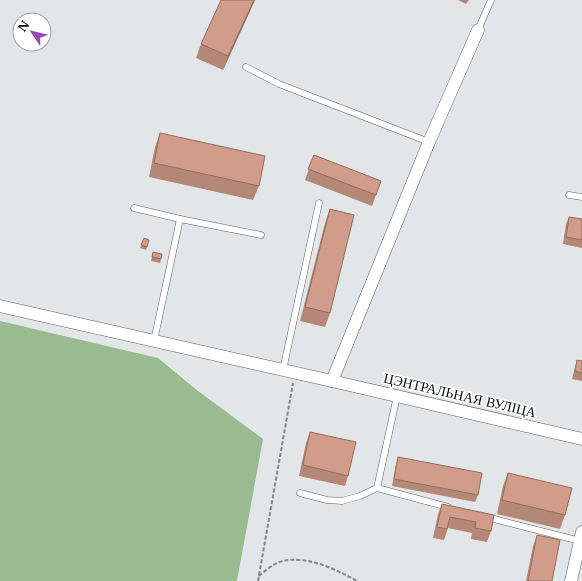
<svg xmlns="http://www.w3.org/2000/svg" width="582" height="581" viewBox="0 0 582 581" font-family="'Libre Baskerville',serif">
<rect width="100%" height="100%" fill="#e3e6e9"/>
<polygon fill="#9aba90" points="0,321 158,358 198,391 263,439 237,581 0,581"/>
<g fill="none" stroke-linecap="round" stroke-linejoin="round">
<g stroke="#5b5d60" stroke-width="7">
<g id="service">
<polyline points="478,30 491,0"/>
<polyline points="246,67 279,84 429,142"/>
<polyline points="569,195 582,197"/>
<polyline points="134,208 180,219 154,341"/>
<polyline points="180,219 261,235"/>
<polyline points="283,370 319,203"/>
<polyline points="377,488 397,396"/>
<polyline points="300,493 327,500 342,501 360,496 377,488 448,507"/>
<polyline points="486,517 580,541"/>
</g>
</g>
<g stroke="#5b5d60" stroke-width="13">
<g id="minor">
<polyline points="0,306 332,381 582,439"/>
<polyline points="332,381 429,142 478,30"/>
<polyline points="571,581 582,532"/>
</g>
</g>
<g stroke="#848687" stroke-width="2" stroke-dasharray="4 2" stroke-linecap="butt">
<path d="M259 576C266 570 274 563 283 561 306 555 338 570 357 581"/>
<polyline points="258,581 293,383"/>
</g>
<use href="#service" stroke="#fff" stroke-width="6"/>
<use href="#minor" stroke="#fff" stroke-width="12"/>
</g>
<g fill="#b48777">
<polygon points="221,0 255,0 223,70 196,58 201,44"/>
<polygon points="458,0 469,0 466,4"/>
<polygon points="160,133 259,186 253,200 149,177 155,147"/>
<polygon points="314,155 381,181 372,206 305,180"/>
<polygon points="330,209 330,313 325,327 300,321 325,223"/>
<polygon points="569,217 582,219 582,248 563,244 566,224"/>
<polygon points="144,238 147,247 146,250 140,248"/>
<polygon points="153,252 161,259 160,263 151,261"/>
<polygon points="577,360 582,361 582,381 572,379 575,367"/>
<polygon points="310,432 348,476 345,486 299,476 306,443"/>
<polygon points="398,457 478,495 475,502 392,486 396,464"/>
<polygon points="508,473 565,515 560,529 497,514 503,486"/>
<polygon points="442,504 494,515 491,531 487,542 471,539 472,533 448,528 444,540 433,538 438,514"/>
<polygon points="537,535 552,581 526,581 533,546"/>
</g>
<polygon fill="#926e61" points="254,0 255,0 223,70 228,56"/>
<g fill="#d19d8a" stroke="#926e61">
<polygon points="221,0 254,0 228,56 201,44"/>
<polygon points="160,133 265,156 259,186 154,163"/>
<polygon points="314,155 381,181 376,195 308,169"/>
<polygon points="330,209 354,215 330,313 305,307"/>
<polygon points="569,217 582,219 582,240 566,237"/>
<polygon points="144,238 149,240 147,247 141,245"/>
<polygon points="153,252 162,254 161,259 152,257"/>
<polygon points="577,360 582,361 582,373 575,371"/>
<polygon points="310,432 356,442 348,476 303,465"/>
<polygon points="398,457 482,473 478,495 394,479"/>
<polygon points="508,473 572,488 565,515 502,500"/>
<polygon points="442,504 494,515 491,531 475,528 476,522 450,517 447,529 437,527"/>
<polygon points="537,535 560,540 552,581 528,581"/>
</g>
<g text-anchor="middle" stroke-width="3.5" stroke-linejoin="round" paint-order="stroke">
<g font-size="14" fill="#0c0d0d" stroke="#fff">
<text transform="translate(460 395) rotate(13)" y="5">ЦЭНТРАЛЬНАЯ ВУЛІЦА</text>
</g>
</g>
<g transform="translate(32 32) rotate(305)"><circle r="19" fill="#ffffff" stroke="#9e9e9e"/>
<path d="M0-3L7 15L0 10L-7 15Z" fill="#9548b9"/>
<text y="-6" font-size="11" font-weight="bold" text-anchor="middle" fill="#0c0d0d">N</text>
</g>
</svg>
